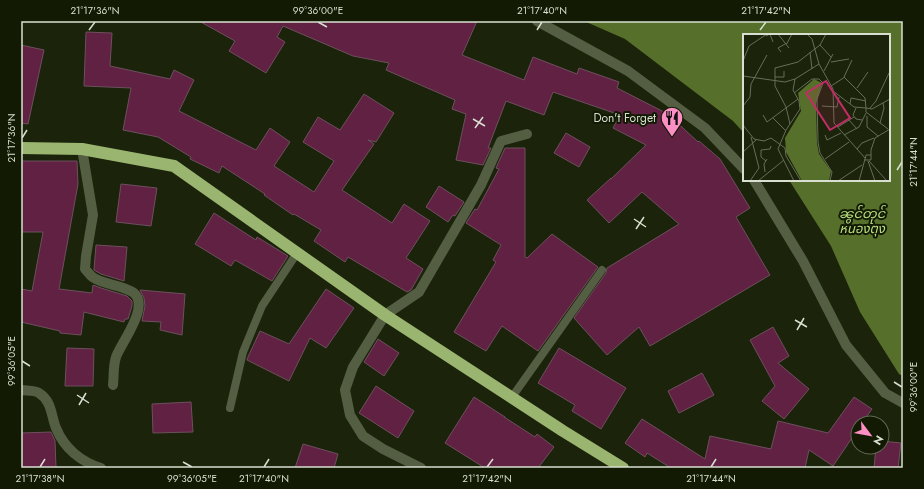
<svg xmlns="http://www.w3.org/2000/svg" width="924" height="489" viewBox="0 0 924 489" font-family="Jost,'Noto Sans Myanmar','Noto Sans Thai',sans-serif">
<rect width="100%" height="100%" fill="#1b230b"/>
<polygon fill="#566f2a" points="584,21 903,21 903,376 899,374 860,312 831,246 789,180 889,180 889,35 744,35 744,133 733,121 625,39"/>
<g fill="#602142" stroke="#6d505d">
<polygon points="199,21 477,21 462,55 524,80 533,57 577,74 579,68 619,82 617,88 668,114 698,142 699,141 720,159 750,208 736,217 770,275 650,346 639,327 607,355 574,318 606,273 607,268 679,224 642,192 609,223 587,200 611,178 611,179 646,145 613,128 620,115 553,92 544,115 506,101 488,148 491,148 483,165 456,160 466,114 452,109 455,100 386,70 389,63 353,56 283,26 277,37 285,42 266,73 229,51 235,41"/>
<polygon points="86,32 112,33 110,66 170,79 174,70 194,80 179,111 256,150 270,128 290,142 274,166 314,192 334,161 303,142 318,117 340,130 364,94 394,113 376,142 368,140 374,144 342,190 392,223 404,204 430,221 406,258 423,269 411,290 407,292 348,257 345,262 314,241 321,230 294,214 293,215 264,195 265,194 222,166 219,173 190,159 191,157 158,137 123,130 131,88 84,86"/>
<polygon points="21,45 44,50 28,124 21,123"/>
<polygon points="566,133 590,147 579,167 554,153"/>
<polygon points="505,148 525,148 525,257 527,258 552,234 598,267 538,351 502,326 486,351 454,332 496,262 493,260 501,245 466,223 475,209 477,210 499,169 496,168"/>
<polygon points="21,161 77,161 78,184 59,289 92,293 93,285 101,288 127,296 132,301 132,306 128,319 125,319 124,322 84,312 81,335 60,333 60,331 21,322 21,289 32,291 43,232 21,232"/>
<polygon points="121,184 157,188 151,226 116,222"/>
<polygon points="439,186 464,202 455,216 453,215 448,222 426,207"/>
<polygon points="214,213 256,240 257,237 288,256 272,281 235,260 231,266 195,244"/>
<polygon points="96,245 127,247 124,281 101,274 94,270"/>
<polygon points="326,289 354,308 326,348 310,338 289,381 247,360 248,357 260,331 289,344"/>
<polygon points="140,290 185,294 182,335 160,330 161,322 142,321 145,306 144,298"/>
<polygon points="773,327 789,356 778,363 809,389 784,419 762,401 775,386 750,340"/>
<polygon points="378,339 399,353 384,376 364,362"/>
<polygon points="67,348 94,349 93,386 65,386"/>
<polygon points="559,348 626,388 601,429 572,411 575,405 538,383"/>
<polygon points="702,373 714,395 679,413 668,391"/>
<polygon points="376,386 414,411 398,438 359,413"/>
<polygon points="474,397 505,417 504,417 535,437 537,434 554,447 538,468 485,468 445,443"/>
<polygon points="854,397 872,409 862,423 858,423 858,429 833,466 809,450 805,468 671,468 647,453 645,457 625,443 642,419 705,459 710,436 771,449 778,421 828,433"/>
<polygon points="191,402 193,432 153,433 152,404"/>
<polygon points="51,432 55,441 56,468 21,468 21,433"/>
<polygon points="882,441 901,443 898,468 874,468 876,447 882,447"/>
<polygon points="303,444 338,454 334,468 295,468"/>
</g>
<g fill="none" stroke-linecap="round" stroke-linejoin="round">
<g stroke="#535e42" stroke-width="8">
<polyline points="512,397 602,270"/>
<polyline points="230,408 243,352 262,306 297,253"/>
</g>
<g stroke="#535e42" stroke-width="10">
<polyline points="537,21 628,71 705,128 744,169"/>
<path d="M82 149 93 215 86 256 85 269C88 272 90 276 94 278 105 285 123 285 134 293 150 307 121 343 116 357 113 366 114 376 113 385"/>
<polyline points="754,180 803,261 846,345 885,393 903,403"/>
<path d="M21 390C26 391 35 390 39 393 52 401 51 416 56 428 64 448 81 462 101 468"/>
<polyline points="421,468 383,449 363,436 350,415 345,390 353,367 385,315 419,292 481,185 501,141 527,134"/>
</g>
<polyline stroke="#9ab56f" stroke-width="12" points="21,148 82,149 174,166 385,315 563,431 623,468"/>
</g>
<path fill="none" stroke="#d8dfd0" stroke-width="1.5" d="M318 22 327 27M89 30 95 22M537 30 542 22M760 30 766 22M473 119 485 126M475 128 483 117M22 138 27 130M897 170 902 162M634 219 646 227M636 229 644 217M795 320 807 327M797 330 804 318M22 361 30 366M894 382 902 387M77 395 89 403M79 405 86 393M183 462 192 467M40 467 45 459M264 467 269 459M487 467 493 459M711 467 716 459"/>
<defs>
<g id="restaurant-pin" transform="scale(1.15)"><path d="M0 17L-7.5 6A9.5 9.5 0 1 1 7.5 6Z" fill="#fc8fc3" stroke="#121a04"/><path d="M-5-6h1v4h1v-4h1v4h1v-4h1v5L-1.5 .5V6h-2V.5L-5-1ZM5-6V6H3V1.5H1.5Q1.5-4 5-6Z" fill="#111"/></g>
</defs>
<g fill-rule="evenodd">
<use href="#restaurant-pin" x="672" y="118"/>
</g>
<g text-anchor="middle" stroke-width="4" stroke-linejoin="round" paint-order="stroke">
<g font-size="12" fill="#d8dfd0" stroke="#121a04" text-anchor="end">
<text x="656" y="122">Don't Forget</text>
</g>
<g font-size="13" font-style="italic" fill="#badf7e" stroke="#121a04">
<text x="862" y="218">ၼွင်တုင်<tspan x="862" dy="15">หนองตุง</tspan></text>
</g>
</g>
<g transform="translate(743 34)">
<rect width="147" height="147" fill="#1b230b"/>
<path d="M71 45 79 49 73 70 74 109 76 120 88 137 86 147H59L43 118 42 104 58 77 55 59Z" fill="#566f2a"/>
<path fill="none" stroke="#676e5a" stroke-width="1" d="M35 0 46 14M64 0 69 5 76 30 90 55 91 89 122 124M23 2 27 0 30 8M43 11 49 0M77 11 83 0M38 18 35 14 42 10M67 18 69 35M109 26 101 43 122 64 123 74 129 75 147 65M0 27 6 12 24 0M88 28 106 25M81 37 90 20M0 42 42 48 52 45 76 30M32 43H41V37M88 52 102 43M114 54 125 38M90 57 111 73 123 74V78L145 95M51 59 69 45H76L80 49 74 65 75 108 77 119 89 138 87 147M107 70 108 64 123 67M0 72 7 63 8 50 24 21M79 72 94 73 96 63M113 74 110 81 113 85 119 86M127 74 133 67 146 39M20 81 24 88 55 65M124 82V93L135 102M30 84 43 97M106 86 114 95M137 89 141 74 140 69M47 90 43 73 32 52V34L55 28 77 11 88 23M0 91 11 105 21 107 28 104 42 114 43 122 58 147M95 93 111 83M82 101 84 106 98 99M101 101 116 93 123 79M114 115 119 109 131 104M0 118 13 106M128 121H123L122 126H128V116L132 104 147 95M82 125 106 108M23 127 18 123V116L27 115 28 112M125 127 132 147M126 127 144 147M22 138 21 130 24 125M7 147 16 134 8 103M15 147 41 126M51 147 35 115 43 96 57 75 56 67 50 56 52 45M95 147 119 131M116 147 122 125"/>
<path fill="#c42c67" fill-opacity="0.15" stroke="#c42c67" stroke-width="2" d="M83 47 107 84 87 96 63 59Z"/>
<rect width="147" height="147" fill="none" stroke="#d8dfd0" stroke-width="2"/>
</g>
<rect width="924" height="489" fill="none" stroke="#121a04" stroke-width="44"/>
<g transform="translate(870 435) rotate(122)"><circle r="19" fill="#121a04" stroke="#616956"/>
<path d="M0-3L7 15L0 10L-7 15Z" fill="#fc8fc3"/>
<text y="-6" font-size="11" font-weight="bold" text-anchor="middle" fill="#d8dfd0">N</text>
</g>
<rect x="22" y="22" width="880" height="445" fill="none" stroke="#d8dfd0" stroke-width="1.5"/>
<g font-size="10" text-anchor="middle" fill="#d8dfd0">
<text x="95" y="14">21°17'36"N</text>
<text x="318" y="14">99°36'00"E</text>
<text x="542" y="14">21°17'40"N</text>
<text x="766" y="14">21°17'42"N</text>
<text transform="translate(11 138) rotate(-90)" y="4">21°17'36"N</text>
<text transform="translate(913 162) rotate(-90)" y="4">21°17'44"N</text>
<text transform="translate(11 361) rotate(-90)" y="4">99°36'05"E</text>
<text transform="translate(913 387) rotate(-90)" y="4">99°36'00"E</text>
<text x="40" y="482">21°17'38"N</text>
<text x="192" y="482">99°36'05"E</text>
<text x="264" y="482">21°17'40"N</text>
<text x="487" y="482">21°17'42"N</text>
<text x="711" y="482">21°17'44"N</text>
</g>
</svg>
